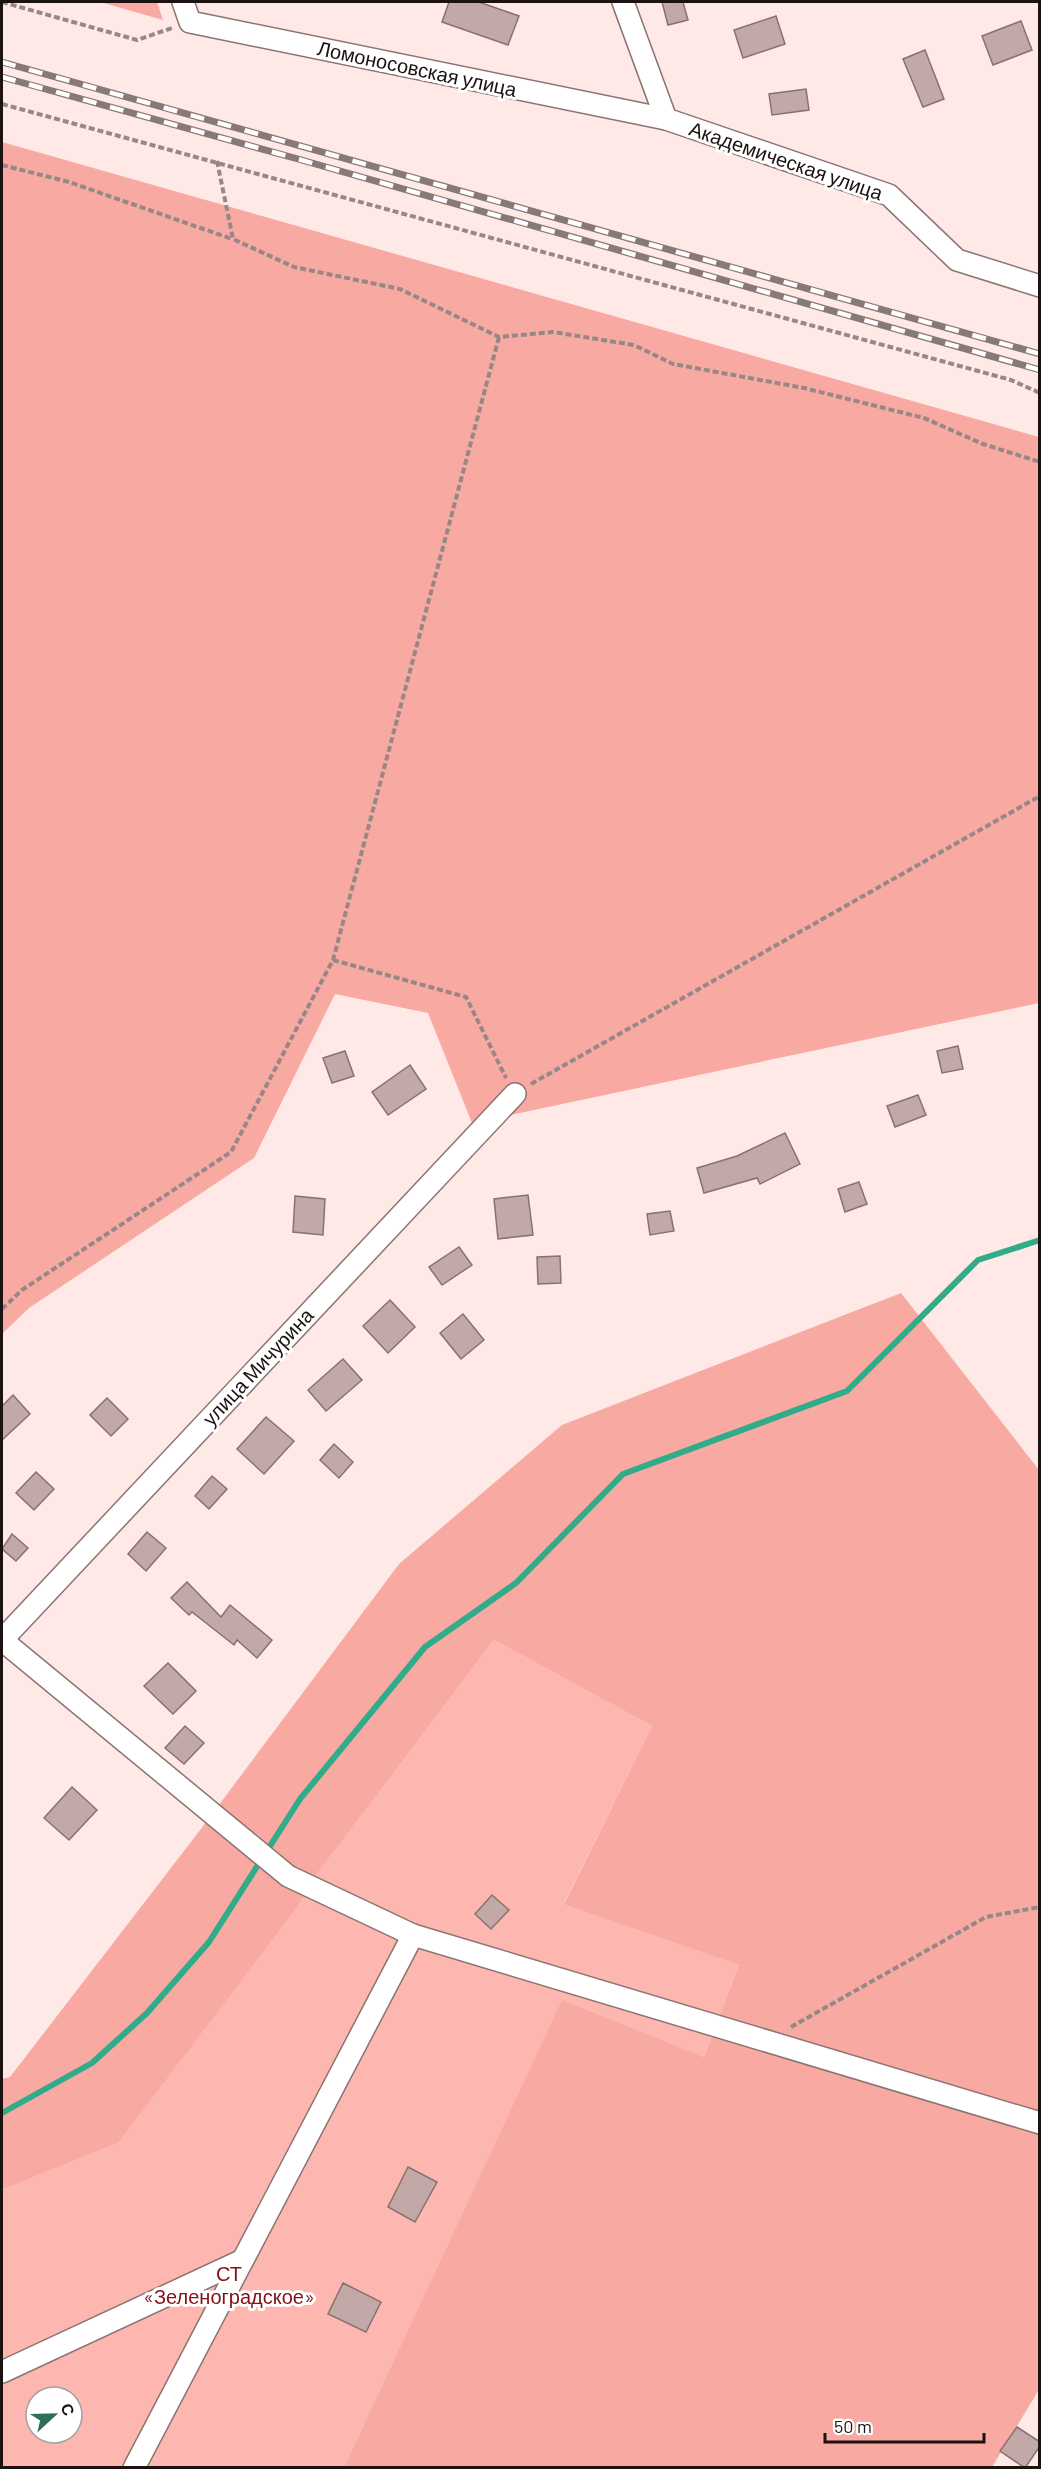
<svg xmlns="http://www.w3.org/2000/svg" width="1041" height="2469" viewBox="0 0 1041 2469" font-family="Barlow,sans-serif">
<rect width="100%" height="100%" fill="#ffe9e7"/>
<path fill="#fdb7b0" fill-rule="evenodd" d="M494 1640 652 1726 564 1903 739 1965 704 2057 562 2001 344 2467 2 2468V2190L118 2143 314 1878ZM36 2397H72V2433H36Z"/>
<g fill="#f8a9a2">
<polygon points="100,2 157,2 163,20"/>
<polygon points="2,142 1039,437 1039,1003 472,1123 428,1013 335,994 254,1158 29,1308 2,1334"/>
<polygon points="901,1293 1039,1470 1040,2388 992,2467 344,2467 562,2000 704,2057 739,1965 564,1904 652,1726 494,1640 314,1878 297,1907 118,2143 2,2190 2,2079 10,2077 204,1825 399,1564 562,1425"/>
</g>
<g fill="none" stroke-linecap="round" stroke-linejoin="round">
<polyline stroke="#30ac8a" stroke-width="6" points="2,2113 92,2063 147,2013 209,1942 300,1799 425,1647 516,1583 623,1474 847,1391 978,1260 1040,1240"/>
</g>
<g fill="#c2a8a6" stroke="#89716f" stroke-width="1.5">
<polygon points="449,2 479,2 519,16 508,45 442,22"/>
<polygon points="662,2 683,2 688,20 668,25"/>
<polygon points="776,16 785,44 743,58 734,30"/>
<polygon points="1021,21 1032,50 993,65 982,36"/>
<polygon points="925,50 944,99 923,107 903,59"/>
<polygon points="806,89 809,110 772,115 769,94"/>
<polygon points="958,1046 963,1069 942,1073 937,1051"/>
<polygon points="345,1051 354,1076 332,1083 323,1058"/>
<polygon points="410,1065 426,1089 388,1115 372,1092"/>
<polygon points="918,1095 926,1115 895,1127 887,1106"/>
<polygon points="785,1133 800,1164 760,1184 757,1178 704,1193 697,1168 737,1156"/>
<polygon points="859,1182 867,1204 845,1212 838,1189"/>
<polygon points="528,1195 533,1235 498,1239 494,1199"/>
<polygon points="295,1196 325,1199 323,1235 293,1232"/>
<polygon points="670,1211 674,1231 650,1235 647,1214"/>
<polygon points="459,1247 472,1265 442,1285 429,1267"/>
<polygon points="560,1256 561,1283 538,1284 537,1257"/>
<polygon points="390,1300 415,1327 388,1353 363,1326"/>
<polygon points="463,1314 484,1340 461,1359 440,1333"/>
<polygon points="343,1359 362,1380 326,1411 308,1390"/>
<polygon points="13,1395 30,1414 2,1440 2,1406"/>
<polygon points="107,1398 128,1419 111,1436 90,1415"/>
<polygon points="266,1417 294,1441 264,1474 237,1449"/>
<polygon points="334,1444 353,1462 339,1478 320,1460"/>
<polygon points="36,1472 54,1489 34,1510 16,1493"/>
<polygon points="212,1476 227,1489 209,1509 195,1496"/>
<polygon points="147,1532 166,1548 146,1571 128,1554"/>
<polygon points="12,1534 28,1548 16,1561 2,1549"/>
<polygon points="187,1582 221,1617 230,1605 272,1640 257,1658 237,1640 234,1645 192,1612 189,1615 171,1598"/>
<polygon points="168,1663 196,1691 173,1714 144,1686"/>
<polygon points="185,1726 204,1743 184,1764 165,1748"/>
<polygon points="72,1787 97,1810 69,1840 44,1818"/>
<polygon points="492,1895 509,1910 491,1929 475,1914"/>
<polygon points="408,2167 437,2182 415,2222 388,2207"/>
<polygon points="343,2283 381,2302 366,2332 328,2314"/>
<polygon points="1017,2427 1040,2442 1040,2446 1025,2468 1000,2451"/>
</g>
<g fill="none" stroke-linecap="round" stroke-linejoin="round">
<g stroke="#8b7471" stroke-width="24">
<g id="minor">
<polyline points="183,2 190,22 666,119 889,195 957,260 1040,286"/>
<polyline points="623,2 666,119"/>
<polyline points="2,1640 288,1876 413,1935 1040,2123"/>
<polyline points="2,1640 515,1094"/>
<polyline points="2,2372 243,2260"/>
<polyline points="134,2468 413,1935"/>
</g>
</g>
<g stroke="#978786" stroke-width="4" stroke-dasharray="6 3" stroke-linecap="butt">
<polyline points="2,2 137,40 172,28"/>
<polyline points="2,104 1011,380 1040,393"/>
<polyline points="217,161 233,239 294,267 400,289 499,337 553,332 634,345 673,364 804,388 924,418 983,444 1040,462"/>
<polyline points="2,165 69,182 232,239"/>
<polyline points="333,960 466,997 506,1078"/>
<polyline points="531,1084 1040,796"/>
<polyline points="2,1309 22,1290 231,1152 333,960 499,337"/>
<polyline points="791,2027 986,1917 1040,1907"/>
</g>
<use href="#minor" stroke="#fff" stroke-width="21"/>
<g stroke="#887977" stroke-width="7">
<g id="rail">
<polyline points="2,62 1040,354"/>
<polyline points="2,77 298,159 1040,370"/>
</g>
</g>
<use href="#rail" stroke="#fff" stroke-width="4.5" stroke-dasharray="14" stroke-linecap="butt"/>
</g>
<g text-anchor="middle" stroke-width="6" stroke-linejoin="round" paint-order="stroke">
<g font-size="20" fill="#1b1211" stroke="#fff">
<text transform="translate(417 69) rotate(12)" y="7">Ломоносовская улица</text>
<text transform="translate(786 161) rotate(19)" y="7">Академическая улица</text>
<text transform="translate(258 1367) rotate(-47)" y="7">улица Мичурина</text>
</g>
<g font-size="20" fill="#841018" stroke="#fff">
<text x="229" y="2281">СТ<tspan x="229" dy="23">«Зеленоградское»</tspan></text>
</g>
</g>
<rect width="1041" height="2469" fill="none" stroke="#1b1211" stroke-width="6"/>
<g transform="translate(54 2415) rotate(68)"><circle r="28" fill="#ffffff" stroke="#a4a0a0" stroke-width="1.5"/>
<path d="M0-4.5L10 22L0 15L-10 22Z" fill="#2f6e5a"/>
<text y="-9" font-size="16" font-weight="bold" text-anchor="middle" fill="#1b1211">С</text>
</g>
<path d="M825 2433v9h159v-9" fill="none" stroke="#1b1211" stroke-width="3"/>
<text x="834" y="2433" font-size="18" fill="#1b1211" stroke="#ffffff" stroke-width="4.5" paint-order="stroke">50 m</text>
</svg>
